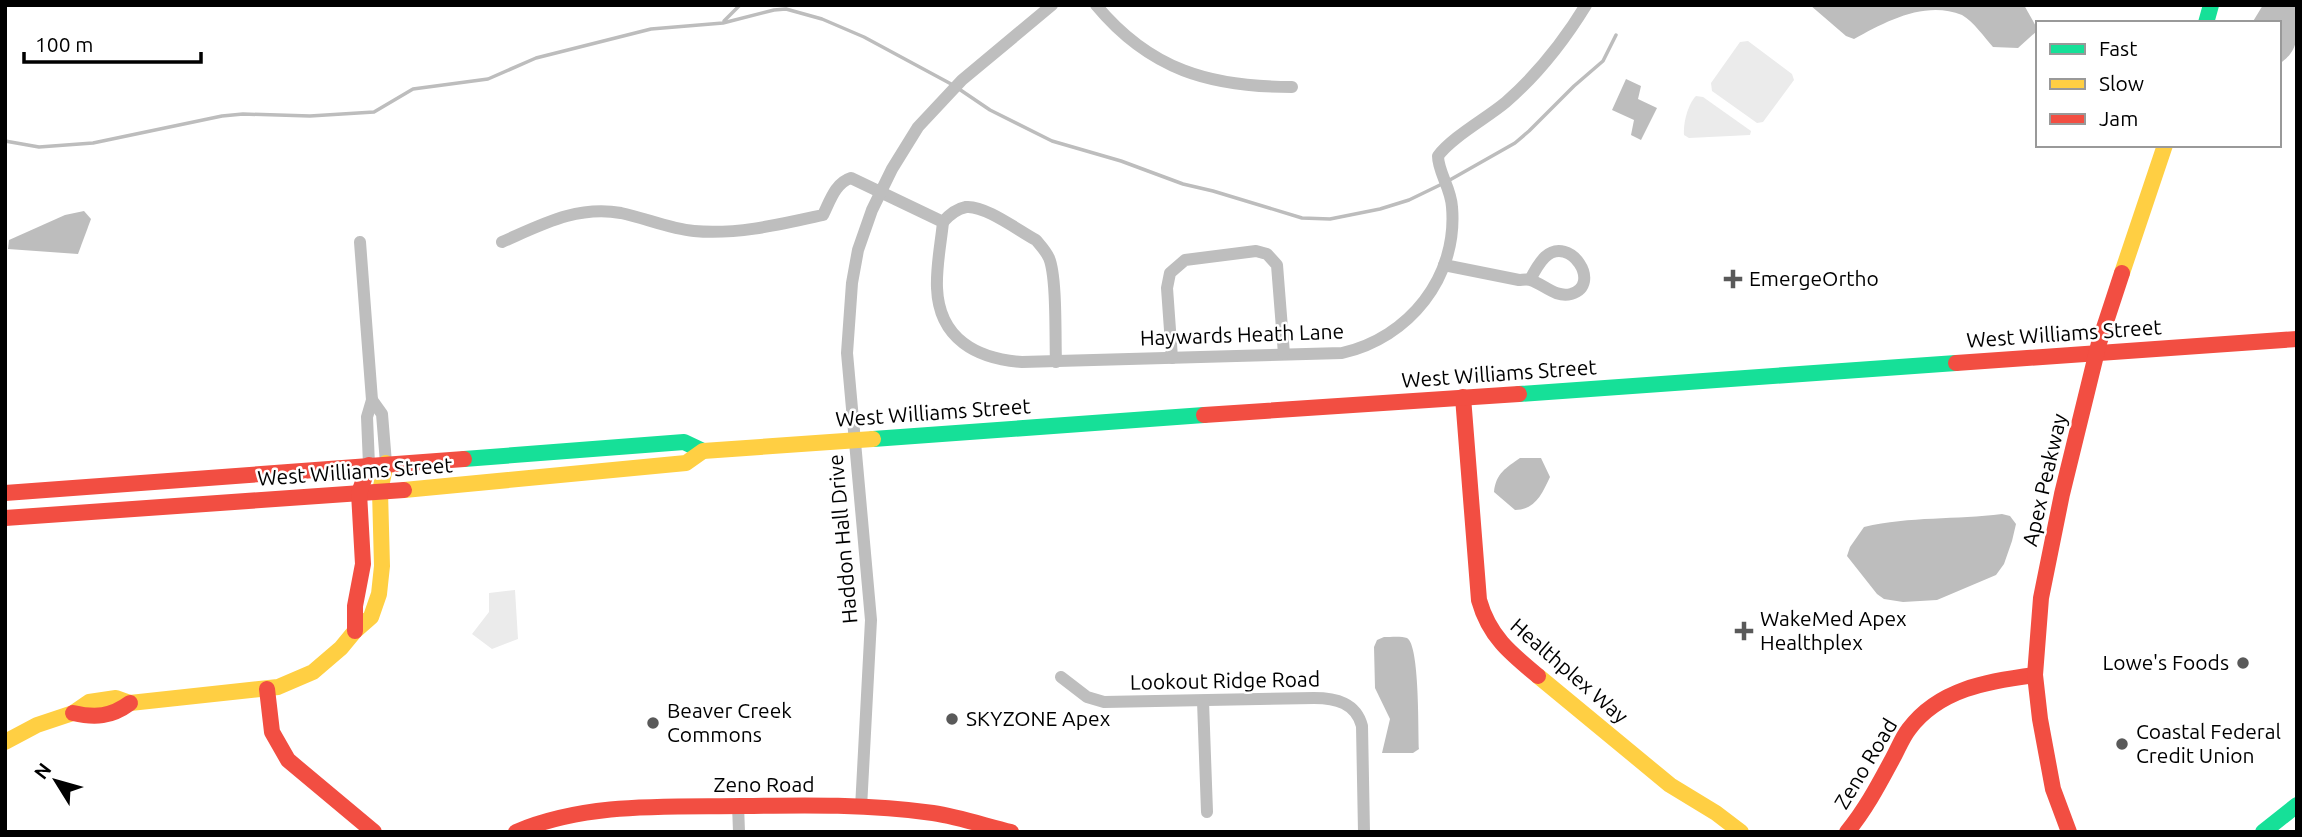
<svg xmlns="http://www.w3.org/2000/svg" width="2302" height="837" viewBox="0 0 2302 837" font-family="Ubuntu,sans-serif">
<rect width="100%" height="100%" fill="#fff"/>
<g fill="#ebebeb">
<polygon points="1748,41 1792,74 1794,80 1763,122 1757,123 1712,91 1711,83 1740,42"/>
<path d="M1696 96 1703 97 1751 131 1750 135 1689 138 1684 135C1683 123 1688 104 1696 96Z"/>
<polygon points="515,590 518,639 492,649 472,634 489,612 489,593"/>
</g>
<g fill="#bdbdbd">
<path d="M1810 5H2024L2038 30 2018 48 1993 47C1984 37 1974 22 1962 15 1926 0 1886 21 1854 39L1846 36Z"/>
<path d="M2263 5H2297C2297 30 2302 49 2279 64V23H2252Z"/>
<polygon points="1626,79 1641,86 1638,99 1657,108 1641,140 1631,135 1634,120 1612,110"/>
<polygon points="84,211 91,219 78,254 8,249 9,240 65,215"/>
<path d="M1520 458H1541L1550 477C1542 494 1535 510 1515 510L1494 492C1496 473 1506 468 1520 458Z"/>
<path d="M2002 514 2010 516 2016 524 2012 541 2004 564 1996 575 1937 600 1903 602 1884 599 1877 594 1847 556 1850 547 1864 527C1910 516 1956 520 2002 514Z"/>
<path d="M1384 637C1391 637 1402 636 1407 638 1420 645 1418 733 1419 749L1413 753H1382L1390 719 1375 688 1374 647 1377 640Z"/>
</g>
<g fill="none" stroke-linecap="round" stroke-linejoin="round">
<g stroke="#bdbdbd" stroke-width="3.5">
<polyline points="724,21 740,5"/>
<polyline points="959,89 990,110 1052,141 1121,161 1183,184 1213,191 1302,218 1330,219 1380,209 1409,200 1442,184"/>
<polyline points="5,141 39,147 93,143 222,116 243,114 310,116 374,112 413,89 488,79 536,58 651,29 723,23 774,10 786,9 822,19 864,37 953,85"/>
<polyline points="1448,181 1515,143 1529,131 1574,86 1603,61 1616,35"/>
</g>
<g stroke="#bebebe" stroke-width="12">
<path d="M1096 5C1150 70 1210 87 1292 87"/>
<path d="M943 222C949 215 956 209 966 207 985 205 1019 231 1036 240 1041 246 1046 251 1049 258 1057 277 1055 338 1056 362"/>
<polyline points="360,242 372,400 367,417 369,465"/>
<path d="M502 242C541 225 577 205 621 213 645 218 670 229 694 231 737 235 782 224 823 215 830 201 835 183 851 178L943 222C941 243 936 266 937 288 939 339 977 359 1022 362L1342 353C1409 338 1458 277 1452 207 1451 188 1438 172 1438 156 1452 137 1487 118 1506 102 1538 74 1564 41 1586 5"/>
<path d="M1444 265 1519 280C1522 280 1526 279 1530 280 1544 284 1555 298 1571 294 1603 285 1570 234 1545 257 1539 263 1534 272 1530 280"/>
<polyline points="1172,358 1167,288 1170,273 1185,260 1256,251 1267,254 1277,265 1284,354"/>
<polyline points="372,400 382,414 386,463"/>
<path d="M1061 677 1087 697 1104 702 1314 698C1336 698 1356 703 1362 726L1364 832"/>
<polyline points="1203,701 1207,812"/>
<polyline points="738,805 739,832"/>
<polyline points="861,808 871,620 847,353 852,283 858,250 872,210 892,169 918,127 962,80 1052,5"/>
</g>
<g stroke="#16e098" stroke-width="16">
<polyline points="2206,23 2211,5"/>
<polyline points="1519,394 1956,363"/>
<polyline points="873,439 1204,415"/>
<polyline points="464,459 684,442 703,451"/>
<polyline points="2263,832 2297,805"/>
</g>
<g stroke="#ffcf43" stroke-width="16">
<polyline points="2122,273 2165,145"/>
<polyline points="404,490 686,463 703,451 873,439"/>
<polyline points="1538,676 1670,785 1716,813 1741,832"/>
<polyline points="5,742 37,725 73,713 89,702 116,698 130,703 278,687 313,672 341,648 355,631 371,617 379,594 382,566 380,491 386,463"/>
</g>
<g stroke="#f24e42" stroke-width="16">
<polyline points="1956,363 2297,339"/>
<path d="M1463 397 1479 600C1489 636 1510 653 1538 676"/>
<polyline points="1204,415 1519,394"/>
<polyline points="5,493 464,459"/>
<polyline points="5,518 404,490"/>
<polyline points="355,631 355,606 363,564 359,493 369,465"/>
<polyline points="267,689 272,732 288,760 374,832"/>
<path d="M73 713C95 718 111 717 130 703"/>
<path d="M516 832C587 802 666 807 742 806 805 805 871 804 933 813 959 817 986 826 1011 832"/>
<path d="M1847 832C1866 809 1879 784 1893 758 1898 749 1902 738 1909 729 1939 689 1988 681 2035 675"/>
<polyline points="2069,832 2053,789 2040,719 2035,675 2041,598 2062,494 2099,343 2122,273"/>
</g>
</g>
<g fill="#595959" stroke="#fff" stroke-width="2.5">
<path d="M1729.5 268.5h7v7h7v7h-7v7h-7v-7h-7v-7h7z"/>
<path d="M1740.5 620.5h7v7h7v7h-7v7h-7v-7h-7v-7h7z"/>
<circle cx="2243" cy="663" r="7"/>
<circle cx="952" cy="719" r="7"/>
<circle cx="653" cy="723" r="7"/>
<circle cx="2122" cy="744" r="7"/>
</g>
<g text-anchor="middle" stroke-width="5" stroke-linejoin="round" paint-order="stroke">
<g font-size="21" fill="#000" stroke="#fff" text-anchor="start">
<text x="1749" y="286">EmergeOrtho</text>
<text x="1760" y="626">WakeMed Apex<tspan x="1760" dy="24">Healthplex</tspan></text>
<text x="2229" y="670" text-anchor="end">Lowe's Foods</text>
<text x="667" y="718">Beaver Creek<tspan x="667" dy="24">Commons</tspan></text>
<text x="966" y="726">SKYZONE Apex</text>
<text x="2136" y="739">Coastal Federal<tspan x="2136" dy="24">Credit Union</tspan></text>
</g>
<g font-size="21" fill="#000" stroke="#fff">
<text transform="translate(2064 334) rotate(-4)" y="7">West Williams Street</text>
<text transform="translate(1242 335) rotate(-2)" y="7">Haywards Heath Lane</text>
<text transform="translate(1499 374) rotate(-4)" y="7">West Williams Street</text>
<text transform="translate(933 413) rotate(-4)" y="7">West Williams Street</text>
<text transform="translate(355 472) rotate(-4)" y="7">West Williams Street</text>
<text transform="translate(2045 480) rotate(-77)" y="7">Apex Peakway</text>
<text transform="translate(843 539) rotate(-95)" y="7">Haddon Hall Drive</text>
<text transform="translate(1569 671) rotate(41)" y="7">Healthplex Way</text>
<text transform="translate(1225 681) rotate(-1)" y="7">Lookout Ridge Road</text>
<text transform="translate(1866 764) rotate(-59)" y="7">Zeno Road</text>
<text x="764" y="792">Zeno Road</text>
</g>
</g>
<rect width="2302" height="837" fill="none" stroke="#000000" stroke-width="14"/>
<rect x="2036" y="21" width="245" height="126" fill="#ffffff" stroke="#999999" stroke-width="2"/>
<rect x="2050" y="44" width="35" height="10" fill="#16e098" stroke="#999999" stroke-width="2"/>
<text x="2099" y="56" font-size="21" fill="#000000">Fast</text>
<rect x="2050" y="79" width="35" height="10" fill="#ffcf43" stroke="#999999" stroke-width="2"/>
<text x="2099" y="91" font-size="21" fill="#000000">Slow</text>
<rect x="2050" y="114" width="35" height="10" fill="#f24e42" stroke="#999999" stroke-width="2"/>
<text x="2099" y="126" font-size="21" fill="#000000">Jam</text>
<g transform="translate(56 781) rotate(307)" stroke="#ffffff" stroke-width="5" paint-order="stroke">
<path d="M0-5L12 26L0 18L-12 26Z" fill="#000000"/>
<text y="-10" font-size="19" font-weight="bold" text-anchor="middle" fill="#000000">N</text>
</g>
<path d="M24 52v10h177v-10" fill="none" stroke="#000000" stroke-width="3.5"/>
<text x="35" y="52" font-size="21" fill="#000000" stroke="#ffffff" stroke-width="5" paint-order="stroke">100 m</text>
</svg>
